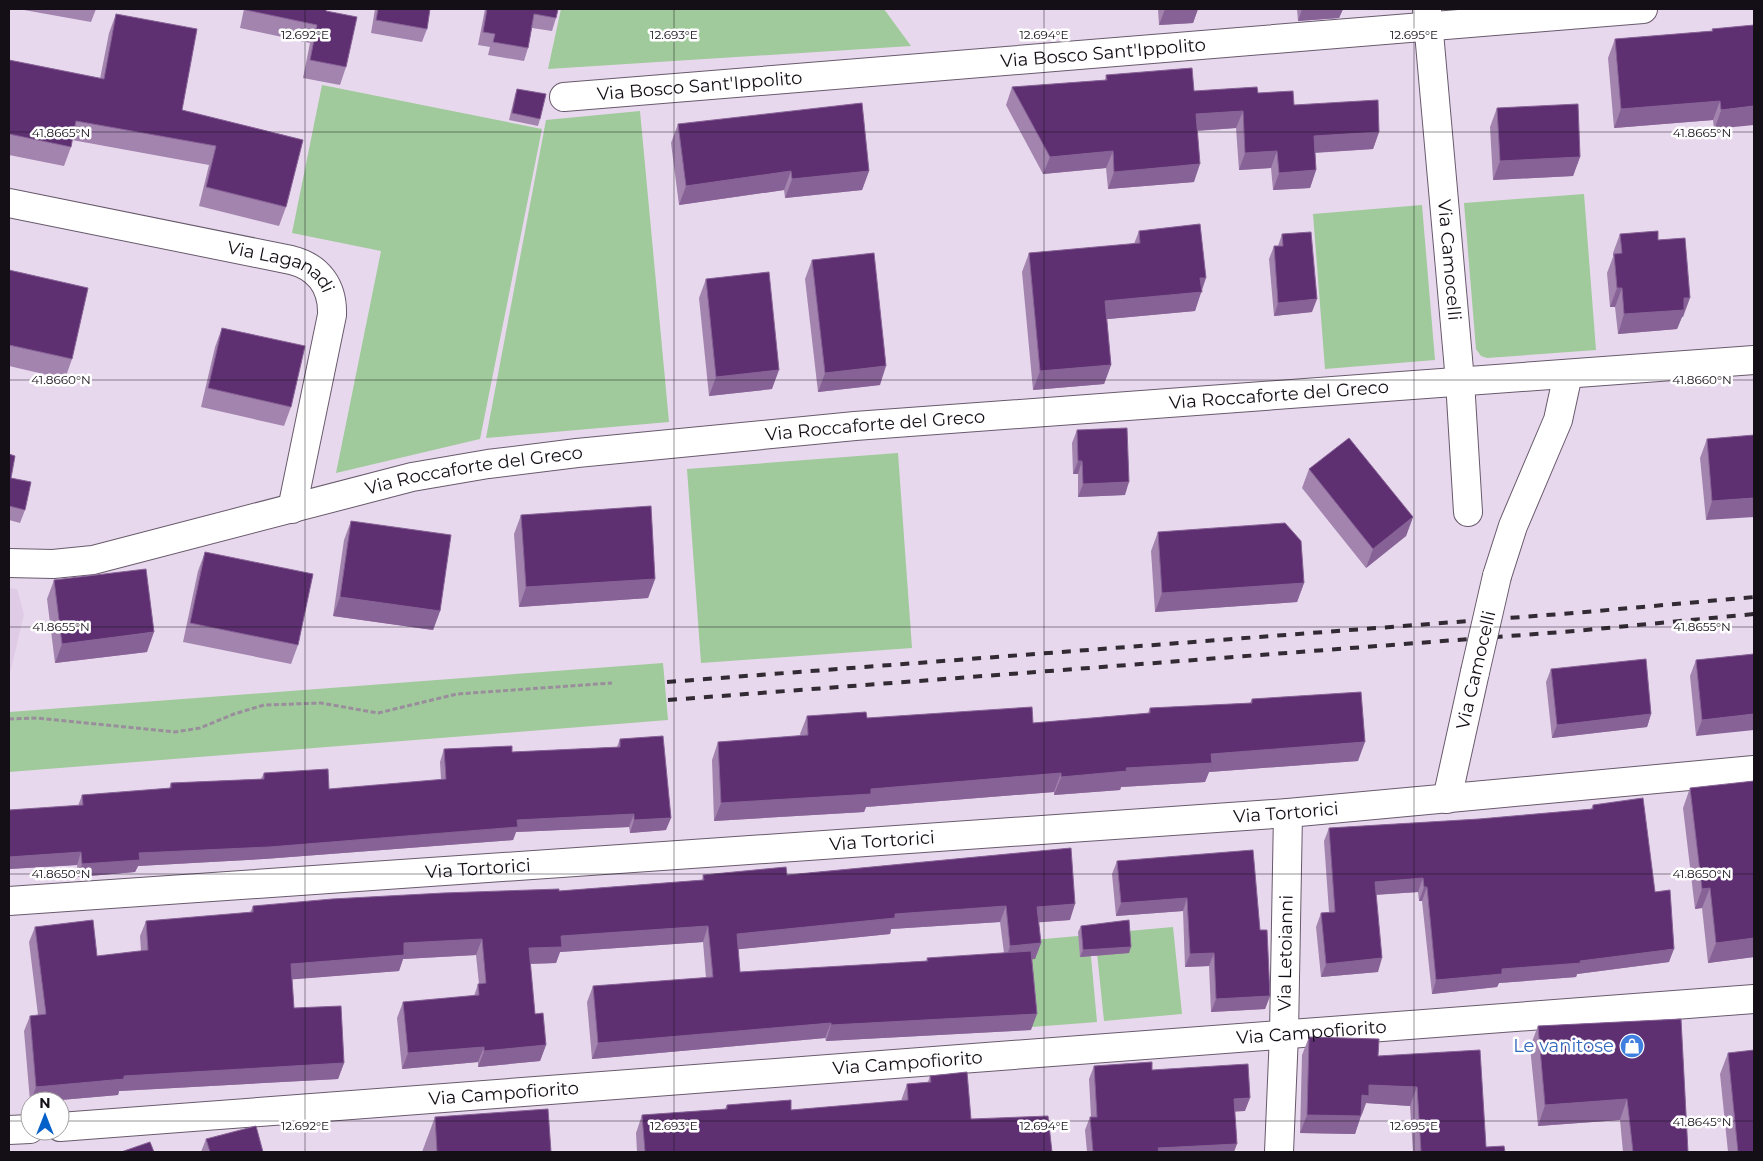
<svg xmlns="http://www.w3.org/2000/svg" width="1763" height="1161" viewBox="0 0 1763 1161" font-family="Montserrat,sans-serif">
<rect width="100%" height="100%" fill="#e8d8ed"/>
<polygon fill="#e0cbe6" points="9,588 17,589 24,614 9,678"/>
<g fill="#a0ca9b">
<polygon points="561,9 884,9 911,46 548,69"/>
<polygon points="322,85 542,129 480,439 336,473 381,251 292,233"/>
<polygon points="640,111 669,422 486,438 546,120"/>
<polygon points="1584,194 1596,350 1487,358 1481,356 1476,349 1464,203"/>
<polygon points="1422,205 1435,360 1325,369 1313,214"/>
<polygon points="898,453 912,648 701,663 687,469"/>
<polygon points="663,663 668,720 9,772 9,712"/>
<polygon points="1173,927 1182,1014 1104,1021 1095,934"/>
<polygon points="1089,935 1097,1022 1019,1028 1011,942"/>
</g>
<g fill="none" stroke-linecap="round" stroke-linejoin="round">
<g stroke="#685a6c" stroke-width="30">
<g id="minor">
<path id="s1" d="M1427 10 1460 381 1468 512"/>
<path id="s2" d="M564 97 1643 9"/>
<path id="s3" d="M9 203 291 260C319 267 333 287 332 315L292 509"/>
<path id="s4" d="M9 563 53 564 93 560 412 477 488 464 577 453 855 426 1754 360"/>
<polyline points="1497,576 1513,526 1558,420 1568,374"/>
<polyline points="1447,799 1475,672"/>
<path id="s5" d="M9 901 1288 813 1754 770"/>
<path id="s6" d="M60 1127 1754 999"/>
<polyline points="9,1130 30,1129"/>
<path id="s7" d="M1279 1152 1284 1034 1288 813"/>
</g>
</g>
<polyline stroke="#9a8e9d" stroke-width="3" stroke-dasharray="5 2.5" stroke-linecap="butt" points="9,719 37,718 175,732 200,728 234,714 264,705 321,703 378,713 457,694 612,683"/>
<use href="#minor" stroke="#fff" stroke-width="28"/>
<g stroke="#322b34" stroke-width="4" stroke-dasharray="9 9" stroke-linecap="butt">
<polyline points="667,682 1574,613 1754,597"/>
<polyline points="668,700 1575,631 1754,614"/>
</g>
<g stroke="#685a6c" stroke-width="30" stroke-linecap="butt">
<polyline id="minor-bridge" points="1475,672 1497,576"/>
</g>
<use href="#minor-bridge" stroke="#fff" stroke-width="28"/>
</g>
<g fill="#a384af" fill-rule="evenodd">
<polygon points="25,9 96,9 91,22 24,10"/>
<polygon points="244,9 326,9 326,11 346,67 340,85 303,78 310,43 240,28"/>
<polygon points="375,9 430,9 427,29 422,42 371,33"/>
<polygon points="485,9 558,9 556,18 552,31 532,28 528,48 524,61 488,55 490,47 478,45"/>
<polygon points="1158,9 1198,9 1193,23 1159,25"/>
<polygon points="1297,9 1343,9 1339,18 1298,21"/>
<polygon points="116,14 182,110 286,207 279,226 199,206 209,165 72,140 71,147 64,166 9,155 9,60 100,79 109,33"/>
<polygon points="1754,25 1714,129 1713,120 1614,128 1608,58 1615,39 1712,31 1712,29"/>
<polygon points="1106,75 1194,91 1258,93 1379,132 1373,149 1315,153 1316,170 1310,188 1273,190 1271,168 1239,170 1236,128 1198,131 1194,182 1108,189 1106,168 1043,174 1006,105 1012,87 1105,80"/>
<polygon points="517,89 540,119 538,126 509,120 515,95"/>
<polygon points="1497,108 1580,157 1573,176 1493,180 1490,127"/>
<polygon points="678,124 869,171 862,190 785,198 784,190 679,205 671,143"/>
<polygon points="1139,231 1201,290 1195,311 1107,319 1111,365 1104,384 1033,390 1022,272 1029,253 1134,244"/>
<polygon points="1282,234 1312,312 1274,316 1269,259 1274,246 1278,246"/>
<polygon points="1620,234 1658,240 1683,317 1682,317 1677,329 1618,334 1615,307 1610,307 1607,273 1613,257 1613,253"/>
<polygon points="812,260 880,385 818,392 805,279"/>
<polygon points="9,270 72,359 65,379 9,366"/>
<polygon points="706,279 772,389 709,396 699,298"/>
<polygon points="222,328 291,407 284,426 201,407 215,347"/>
<polygon points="1077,430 1125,495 1078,497 1078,474 1073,474 1072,443"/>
<polygon points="1754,435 1706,520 1700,458 1707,439"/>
<polygon points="9,454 11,478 25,510 20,523 9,520"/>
<polygon points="1309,469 1413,517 1406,536 1366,568 1302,488"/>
<polygon points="521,515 655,579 648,598 519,607 514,534"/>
<polygon points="351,521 440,611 433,630 333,616 344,540"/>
<polygon points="1158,532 1304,583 1297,602 1155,612 1151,551"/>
<polygon points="205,552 298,645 291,664 183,642 198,571"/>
<polygon points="54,580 147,652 55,663 47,599"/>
<polygon points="1754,654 1696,736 1690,676 1696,660"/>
<polygon points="1551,669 1651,714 1647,727 1552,738 1546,682"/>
<polygon points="1252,699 1358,761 1209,772 1205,782 1121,787 1120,790 1054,795 1054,792 866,807 864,812 714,821 712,760 718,742 801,736 800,734 807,716 1033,723 1148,713 1150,708 1250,703"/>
<polygon points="620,739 666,830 630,833 629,827 516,832 513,840 264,859 138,866 135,872 78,877 77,865 9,869 9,810 78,806 82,795 169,789 171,783 261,779 264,773 329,789 441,780 440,762 444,749 512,752 617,747"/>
<polygon points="1690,788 1754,957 1708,963 1702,908 1695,909 1683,808"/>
<polygon points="1593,805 1655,892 1669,962 1577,974 1576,977 1499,983 1497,987 1432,994 1422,901 1419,901 1418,892 1376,895 1378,972 1321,977 1316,927 1321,913 1329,912 1324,841 1329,828 1479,819 1591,809"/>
<path d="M1071 848 1070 920 1038 922 1041 943 1035 959H1031V1030L826 1041 825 1038 592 1059 587 1002 593 986 706 978 703 942 560 952 556 963 530 964 535 1014 546 1045 540 1061 478 1067V1062L402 1069 397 1018 403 1002 474 996 478 984H479L476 955 403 959 399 971 292 979 294 1008 344 1063 338 1079 119 1091 118 1095 49 1101H30L24 1031 30 1016 38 1015 29 942 35 927 97 956 141 951 140 936 146 921 250 913 253 906 559 891 702 880 703 875H787ZM1000 922 1004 953 927 958 926 961 740 972 738 949 890 934 891 929Z"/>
<polygon points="1117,861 1260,930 1270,996 1265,1009 1211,1012 1209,966 1185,967 1183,911 1116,916 1112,874"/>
<polygon points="1081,926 1129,953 1080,957 1078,932"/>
<polygon points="1681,1019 1688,1152 1623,1152 1620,1120 1538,1126 1530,1047 1538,1026"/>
<polygon points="1309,1037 1378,1056 1486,1147 1413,1152 1410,1106 1366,1103 1362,1114 1361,1114 1355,1134 1300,1133 1302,1055"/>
<polygon points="1728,1053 1754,1152 1728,1152 1720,1074"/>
<polygon points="1094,1066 1152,1070 1245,1111 1235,1111 1234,1152 1087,1152 1085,1130 1090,1117 1091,1117 1089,1079"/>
<polygon points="930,1076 971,1119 1052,1152 637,1152 636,1133 642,1115 725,1109 727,1105 791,1110 901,1101 907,1084 928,1082"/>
<polygon points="435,1117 551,1152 422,1152"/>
<polygon points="206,1139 263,1152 201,1152"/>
</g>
<g fill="#876296">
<polygon points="1165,9 1198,9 1193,23 1159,25"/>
<polygon points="1302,9 1343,9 1339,18 1298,21"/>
<polygon points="1720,101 1713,120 1614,128 1621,109"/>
<polygon points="1754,106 1754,125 1714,129 1721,110"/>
<polygon points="1243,111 1236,128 1190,131 1196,114"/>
<polygon points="1379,132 1373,149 1308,153 1314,136"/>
<polygon points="1113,151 1106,168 1043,174 1050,157"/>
<polygon points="1277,151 1271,168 1239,170 1245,153"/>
<polygon points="1580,157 1573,176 1493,180 1500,161"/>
<polygon points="1200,164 1194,182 1108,189 1114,172"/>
<polygon points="1316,170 1310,188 1273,190 1279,173"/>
<polygon points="791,171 784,190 679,205 686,186"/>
<polygon points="869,171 862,190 785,198 792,179"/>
<polygon points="1200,278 1206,278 1195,311 1098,320 1105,301"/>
<polygon points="1617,288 1622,288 1615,307 1610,307"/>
<polygon points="1684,298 1690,298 1683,317 1682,317 1677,329 1618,334 1624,314"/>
<polygon points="1317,299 1312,312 1274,316 1278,303"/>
<polygon points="1111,365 1104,384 1033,390 1040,371"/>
<polygon points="886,366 880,385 818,392 825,373"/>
<polygon points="779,370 772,389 709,396 716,377"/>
<polygon points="1078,461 1082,461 1078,474 1073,474"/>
<polygon points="1129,482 1125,495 1078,497 1083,484"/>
<polygon points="1754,498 1754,517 1706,520 1712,501"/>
<polygon points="1413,517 1406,536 1366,568 1373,549"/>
<polygon points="655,579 648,598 519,607 526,587"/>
<polygon points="1304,583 1297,602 1155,612 1162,593"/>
<polygon points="340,597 440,611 433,630 333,616"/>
<polygon points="154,632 147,652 55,663 62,644"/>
<polygon points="1651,714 1647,727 1552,738 1557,725"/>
<polygon points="1754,714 1754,730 1696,736 1702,720"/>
<polygon points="1365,742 1358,761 1209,772 1205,782 1121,787 1120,790 1054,795 1061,777 1126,768 1211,754"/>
<polygon points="1061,773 1054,792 866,807 864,812 714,821 721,803 871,789"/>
<polygon points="634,814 629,827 516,832 513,840 264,859 138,866 135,872 78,877 82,864 139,853 517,820"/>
<polygon points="671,818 666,830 630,833 634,820"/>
<polygon points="81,852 77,865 9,869 9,857"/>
<polygon points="1423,878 1418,892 1370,895 1375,882"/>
<polygon points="1424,887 1427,887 1422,901 1419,901"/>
<polygon points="1710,888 1702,908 1695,909 1702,889"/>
<polygon points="1187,898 1183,911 1116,916 1121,903"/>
<polygon points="1075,904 1070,920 1031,923 1037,907"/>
<polygon points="1006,906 1000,922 891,929 890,934 731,950 737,934 895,914"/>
<polygon points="708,926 703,942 560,952 556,963 523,964 529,948 561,936"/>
<polygon points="1754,938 1754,957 1708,963 1716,943"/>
<polygon points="482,939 476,955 403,959 399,971 285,980 291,964 404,943"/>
<polygon points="1041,943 1035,959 1005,962 1010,946"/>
<polygon points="1131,947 1129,953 1080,957 1083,950"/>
<polygon points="1674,949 1669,962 1577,974 1576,977 1499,983 1497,987 1432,994 1436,980 1502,969"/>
<polygon points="1214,953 1209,966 1185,967 1190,954"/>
<polygon points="1382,958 1378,972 1321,977 1326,964"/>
<polygon points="1270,996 1265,1009 1211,1012 1216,999"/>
<polygon points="1037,1014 1031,1030 826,1041 831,1025"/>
<polygon points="831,1023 825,1038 592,1059 598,1043"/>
<polygon points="546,1045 540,1061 478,1067 484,1051"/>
<polygon points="484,1047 478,1062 402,1069 408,1053"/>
<polygon points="344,1063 338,1079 119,1091 118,1095 49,1101 31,1101 36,1087 124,1076"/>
<polygon points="1369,1085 1417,1087 1410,1106 1366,1103 1362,1114 1355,1114 1362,1095"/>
<polygon points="1250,1098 1245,1111 1230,1112 1234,1099"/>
<polygon points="1627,1099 1620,1120 1538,1126 1545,1105"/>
<polygon points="1307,1115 1361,1116 1355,1134 1300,1133"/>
<polygon points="1237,1144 1234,1152 1157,1152 1158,1148"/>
</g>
<g fill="#5e3071" stroke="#876296">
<polygon points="246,9 326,9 326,11 357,17 346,67 310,60 317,25 246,10"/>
<polygon points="378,9 430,9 427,29 376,20"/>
<polygon points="487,9 558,9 556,18 534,14 528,48 493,42 495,34 483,32"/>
<polygon points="116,14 197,29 182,110 303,140 286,207 206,187 216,146 76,121 71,147 9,134 9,60 104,79"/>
<polygon points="1754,25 1754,106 1721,110 1720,101 1621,109 1615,39 1713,31 1712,29"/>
<polygon points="1192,68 1194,91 1257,87 1258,93 1293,91 1294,105 1378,100 1379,132 1314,136 1316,170 1279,173 1277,151 1245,153 1243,111 1196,114 1200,164 1114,172 1113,151 1050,157 1012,87 1107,80 1106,75"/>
<polygon points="517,89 546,94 540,119 512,113"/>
<polygon points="862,103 869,171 792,179 791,171 686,186 678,124"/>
<polygon points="1578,104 1580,157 1500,161 1497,108"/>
<polygon points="1200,224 1206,278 1200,278 1202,292 1105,301 1111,365 1040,371 1029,253 1140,243 1139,231"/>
<polygon points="1658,231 1658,240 1685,238 1690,298 1684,298 1684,310 1624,314 1622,288 1617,288 1614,254 1622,253 1620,234"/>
<polygon points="1311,232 1317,299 1278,303 1274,246 1283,246 1282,234"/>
<polygon points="874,253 886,366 825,373 812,260"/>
<polygon points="9,270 88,288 72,359 9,345"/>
<polygon points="769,272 779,370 716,377 706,279"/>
<polygon points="222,328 305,346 291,407 208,388"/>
<polygon points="1127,428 1129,482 1083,484 1082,461 1078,461 1077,430"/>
<polygon points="1754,435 1754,498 1712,501 1707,439"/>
<polygon points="1349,438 1413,517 1373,549 1309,469"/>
<polygon points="9,454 15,456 11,478 31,482 25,510 9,506"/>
<polygon points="651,506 655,579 526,587 521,515"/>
<polygon points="351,521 451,535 440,611 340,597"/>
<polygon points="1285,523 1301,541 1304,583 1162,593 1158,532"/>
<polygon points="205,552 313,574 298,645 190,623"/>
<polygon points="146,569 154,632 62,644 54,580"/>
<polygon points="1754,654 1754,714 1702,720 1696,660"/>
<polygon points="1646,659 1651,714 1557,725 1551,669"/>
<polygon points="1361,692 1365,742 1211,754 1212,763 1126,768 1127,771 1061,777 1061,773 871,789 871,794 721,803 718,742 808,735 807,716 866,712 867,718 1032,707 1033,723 1150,713 1150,708 1252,703 1252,699"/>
<polygon points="663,736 671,818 634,820 634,814 517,820 518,827 269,847 139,853 140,860 82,864 81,852 9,857 9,810 83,805 82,795 171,788 171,783 264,779 264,773 328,769 329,789 446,779 444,749 512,746 512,752 620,747 620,739"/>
<polygon points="1754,781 1754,938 1716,943 1710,888 1702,889 1690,788"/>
<polygon points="1643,798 1655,892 1670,890 1674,949 1580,961 1581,963 1502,969 1502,974 1436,980 1427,887 1424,887 1423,878 1375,882 1382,958 1326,964 1321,913 1335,912 1329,828 1479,819 1593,809 1593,805"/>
<polygon points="1071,848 1075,904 1037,907 1041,943 1010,946 1006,906 895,914 895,918 737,934 740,972 928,961 927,958 1031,951 1037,1014 831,1025 831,1023 598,1043 593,986 713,977 708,926 561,936 562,947 529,948 535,1014 543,1013 546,1045 484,1051 484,1047 408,1053 403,1002 479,995 478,984 486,983 482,939 404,943 404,955 291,964 294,1008 341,1006 344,1063 124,1076 124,1079 36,1087 30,1016 46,1014 35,927 93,920 97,956 148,950 146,921 253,912 253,906 332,899 443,893 559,889 559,891 704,880 703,875 786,867 787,875"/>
<polygon points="1253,850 1260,930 1267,930 1270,996 1216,999 1214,953 1190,954 1187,898 1121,903 1117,861"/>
<polygon points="1129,920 1131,947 1083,950 1081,926"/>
<polygon points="1681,1019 1688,1152 1633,1152 1627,1099 1545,1105 1538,1026"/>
<polygon points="1309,1037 1379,1039 1378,1056 1480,1050 1486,1147 1504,1146 1505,1152 1413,1152 1421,1151 1417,1087 1369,1085 1369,1096 1362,1095 1361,1116 1307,1115"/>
<polygon points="1754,1050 1754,1152 1738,1152 1728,1053"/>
<polygon points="1152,1062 1152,1070 1248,1064 1250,1098 1234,1099 1237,1144 1158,1148 1159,1152 1093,1152 1090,1117 1097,1117 1094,1066"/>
<polygon points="967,1072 971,1119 1048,1116 1052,1152 645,1152 642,1115 727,1109 727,1105 791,1100 791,1110 908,1100 907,1084 931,1082 930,1076"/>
<polygon points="548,1109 551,1152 437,1152 435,1117"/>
<polygon points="256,1126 263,1152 210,1152 206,1139"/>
<polygon points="150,1142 154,1152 121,1152"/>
</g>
<path fill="none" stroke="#140f16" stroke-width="1" stroke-opacity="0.45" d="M305 9V1152M674 9V1152M1044 9V1152M1414 9V1152M9 132H1754M9 380H1754M9 627H1754M9 874H1754M9 1121H30M60 1121H1754"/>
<defs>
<g id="shop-disc" transform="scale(1.25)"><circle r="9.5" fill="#3f7fe0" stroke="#fff"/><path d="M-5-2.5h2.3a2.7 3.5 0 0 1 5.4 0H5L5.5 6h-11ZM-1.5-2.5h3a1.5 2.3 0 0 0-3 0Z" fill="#fff"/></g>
</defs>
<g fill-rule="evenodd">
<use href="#shop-disc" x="1632" y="1046"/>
</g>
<g text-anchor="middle" stroke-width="5" stroke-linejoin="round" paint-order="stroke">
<g font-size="18" fill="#140f16" stroke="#fff">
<text dy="6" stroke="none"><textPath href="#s2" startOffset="541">Via Bosco Sant'Ippolito</textPath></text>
<text dy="6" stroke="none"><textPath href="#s2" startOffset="136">Via Bosco Sant'Ippolito</textPath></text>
<text dy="6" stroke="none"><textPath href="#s1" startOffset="251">Via Camocelli</textPath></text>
<text dy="6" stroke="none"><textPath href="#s3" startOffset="281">Via Laganadi</textPath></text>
<text dy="6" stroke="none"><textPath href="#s4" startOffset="1285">Via Roccaforte del Greco</textPath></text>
<text dy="6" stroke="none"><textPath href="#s4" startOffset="880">Via Roccaforte del Greco</textPath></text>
<text dy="6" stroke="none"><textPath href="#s4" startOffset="476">Via Roccaforte del Greco</textPath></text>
<text transform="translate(1476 670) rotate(-77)" y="6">Via Camocelli</text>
<text dy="6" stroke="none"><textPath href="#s5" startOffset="1280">Via Tortorici</textPath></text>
<text dy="6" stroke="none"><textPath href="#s5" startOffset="875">Via Tortorici</textPath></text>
<text dy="6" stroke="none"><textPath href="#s5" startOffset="470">Via Tortorici</textPath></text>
<text dy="6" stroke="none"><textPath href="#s7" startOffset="199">Via Letoianni</textPath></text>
<text dy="6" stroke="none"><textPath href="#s6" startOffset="1255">Via Campofiorito</textPath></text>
<text dy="6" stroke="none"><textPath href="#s6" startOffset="850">Via Campofiorito</textPath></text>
<text dy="6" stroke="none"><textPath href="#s6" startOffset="445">Via Campofiorito</textPath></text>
</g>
<g font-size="18" fill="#366cbe" stroke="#fff" text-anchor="end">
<text x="1614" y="1052">Le vanitose</text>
</g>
</g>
<g font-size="12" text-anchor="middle" fill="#140f16" stroke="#fff" stroke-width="5" stroke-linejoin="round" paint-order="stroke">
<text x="305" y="39">12.692°E</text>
<text x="674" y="39">12.693°E</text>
<text x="1044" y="39">12.694°E</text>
<text x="1414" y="39">12.695°E</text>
<text x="61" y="137">41.8665°N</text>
<text x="1702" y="137">41.8665°N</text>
<text x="61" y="384">41.8660°N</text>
<text x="1702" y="384">41.8660°N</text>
<text x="61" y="631">41.8655°N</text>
<text x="1702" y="631">41.8655°N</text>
<text x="61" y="878">41.8650°N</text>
<text x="1702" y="878">41.8650°N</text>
<text x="1702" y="1126">41.8645°N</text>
<text x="305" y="1130">12.692°E</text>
<text x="674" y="1130">12.693°E</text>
<text x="1044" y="1130">12.694°E</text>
<text x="1414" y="1130">12.695°E</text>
</g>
<rect width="1763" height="1161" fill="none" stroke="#140f16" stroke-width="20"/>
<g transform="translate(45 1116)"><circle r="24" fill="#ffffff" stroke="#a19fa2"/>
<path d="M0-4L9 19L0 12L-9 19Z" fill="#0561ca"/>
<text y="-8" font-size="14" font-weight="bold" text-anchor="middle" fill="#140f16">N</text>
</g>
</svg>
